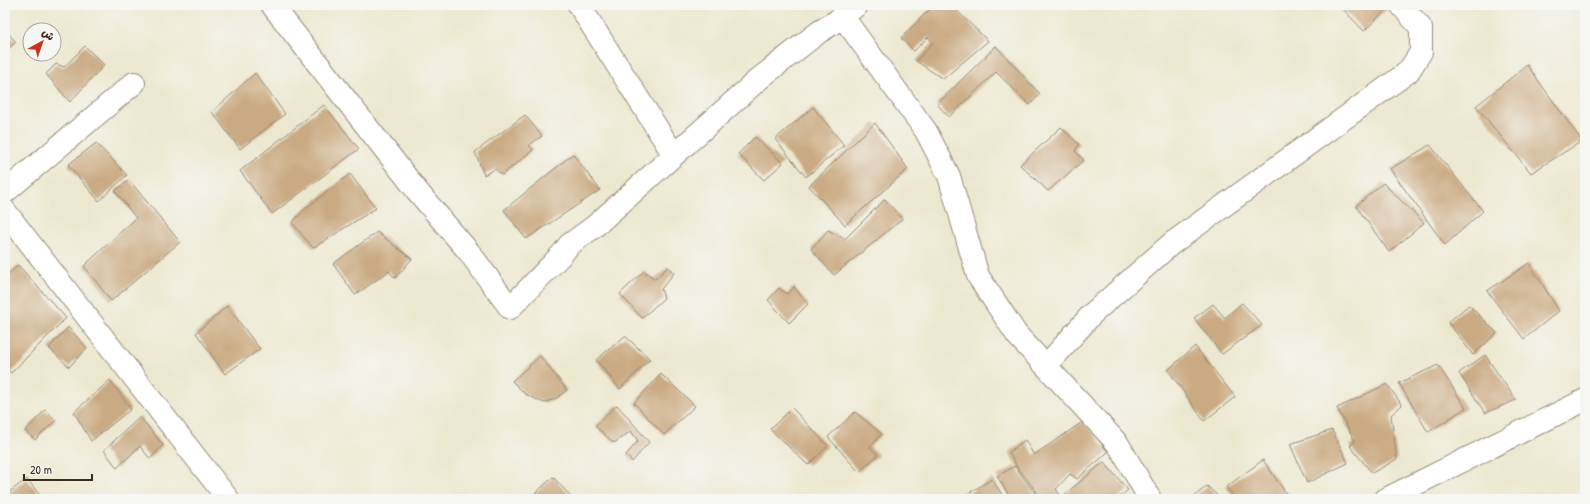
<svg xmlns="http://www.w3.org/2000/svg" width="1590" height="504" viewBox="0 0 1590 504" font-family="'Patrick Hand','Playpen Sans Arabic',sans-serif">
<rect width="100%" height="100%" fill="#f6f6f2"/>
<filter id="ink" filterUnits="userSpaceOnUse"><feTurbulence type="fractalNoise" baseFrequency=".025" numOctaves="2"/><feDisplacementMap in="SourceGraphic" scale="8" xChannelSelector="R" yChannelSelector="G"/><feConvolveMatrix kernelMatrix="1 2 1 2 8 2 1 2 1" color-interpolation-filters="sRGB"/></filter>
<filter id="wash" filterUnits="userSpaceOnUse"><feTurbulence type="fractalNoise" baseFrequency=".012" numOctaves="4" result="noise"/><feDisplacementMap in="SourceGraphic" scale="16" xChannelSelector="R" yChannelSelector="G"/><feGaussianBlur stdDeviation="0.9" result="paint"/><feColorMatrix in="noise" values="0 0 0 0 0 0 0 0 0 0 0 0 0 0 0 0 0 1.4 0 .05"/><feComposite in="paint" operator="in"/></filter>
<g filter="url(#wash)">
<rect width="100%" height="100%" fill="#ece8d0"/>
<g id="blocks">
<g fill="#caaa82">
<polygon points="934,5 951,5 988,41 943,79 916,61 933,43 928,37 914,51 901,38"/>
<polygon points="1339,5 1391,5 1364,31"/>
<polygon points="5,30 16,42 5,52"/>
<polygon points="85,46 104,65 70,102 46,74 56,64 64,67"/>
<polygon points="996,46 1040,94 1030,105 996,72 949,117 937,104"/>
<polygon points="1527,65 1582,141 1531,173 1476,106"/>
<polygon points="255,73 285,114 240,149 212,112"/>
<polygon points="324,105 359,149 272,214 240,171"/>
<polygon points="813,107 844,145 806,177 775,139"/>
<polygon points="525,115 542,136 529,145 533,150 502,175 495,169 484,175 475,152"/>
<polygon points="875,123 908,169 845,225 809,186"/>
<polygon points="1061,127 1079,144 1075,151 1084,160 1048,191 1020,165"/>
<polygon points="755,137 783,163 764,180 738,154"/>
<polygon points="96,143 127,175 99,201 68,165"/>
<polygon points="1430,145 1483,211 1445,245 1390,169"/>
<polygon points="573,154 600,190 526,239 504,210"/>
<polygon points="350,174 376,208 313,248 292,223 302,211"/>
<polygon points="129,180 180,242 111,301 84,266 136,218 115,191"/>
<polygon points="1383,183 1424,223 1389,252 1356,206"/>
<polygon points="885,199 902,219 834,275 811,249 828,230 845,239"/>
<polygon points="377,232 412,259 395,278 389,271 355,295 333,264"/>
<polygon points="1529,263 1559,311 1524,339 1487,291"/>
<polygon points="18,265 66,318 11,373 5,367 5,277"/>
<polygon points="668,267 674,273 661,289 664,298 642,318 620,294 644,271 655,279"/>
<polygon points="794,287 808,304 789,323 768,300 779,288 787,294"/>
<polygon points="1242,303 1262,325 1222,354 1194,318 1213,304 1225,318"/>
<polygon points="1469,305 1497,333 1473,355 1448,322"/>
<polygon points="227,306 260,349 225,374 196,333"/>
<polygon points="68,327 87,348 69,367 49,348"/>
<polygon points="625,336 650,359 620,389 596,360"/>
<polygon points="1195,346 1235,397 1204,421 1168,370"/>
<polygon points="1485,355 1516,400 1485,413 1459,373"/>
<polygon points="540,356 567,390 557,398 544,403 525,394 512,381"/>
<polygon points="1438,365 1466,408 1428,432 1399,383"/>
<polygon points="661,374 695,406 664,435 634,403"/>
<polygon points="110,380 131,409 91,441 74,412"/>
<polygon points="1387,384 1402,405 1391,415 1397,459 1372,473 1350,446 1355,441 1337,408"/>
<polygon points="617,405 649,442 632,462 626,455 638,441 631,431 614,443 595,426"/>
<polygon points="792,408 828,446 808,465 770,429"/>
<polygon points="45,410 56,420 35,440 25,431"/>
<polygon points="855,412 882,434 870,447 878,455 859,472 828,437"/>
<polygon points="140,417 163,445 150,459 140,446 117,468 104,450"/>
<polygon points="1084,421 1108,452 1077,479 1070,474 1056,489 1062,498 1061,499 1042,499 1016,465 1009,452 1025,440 1034,455"/>
<polygon points="1332,430 1348,463 1307,483 1290,444"/>
<polygon points="1263,460 1290,499 1235,499 1226,487"/>
<polygon points="1104,462 1128,490 1117,499 1069,499 1065,494"/>
<polygon points="1015,466 1039,499 1011,499 997,476"/>
<polygon points="553,477 573,499 529,499"/>
<polygon points="27,479 43,499 5,499 5,495"/>
<polygon points="992,479 1005,499 959,499"/>
<polygon points="1207,486 1221,499 1191,499 1196,495"/>
</g>
</g>
</g>
<g filter="url(#ink)">
<use href="#blocks" fill-opacity="0" stroke="#948977" stroke-width="1"/>
<g fill="none" stroke-linecap="round" stroke-linejoin="round">
<g stroke="#948977" stroke-width="24">
<g id="minor">
<polyline points="272,5 418,192 469,252 510,308 562,254 569,245 595,226 760,78 819,32 843,17 857,5"/>
<polyline points="579,5 674,155"/>
<polyline points="843,17 926,131 949,176 978,276 1017,335 1118,444 1150,499"/>
<polyline points="5,192 134,83"/>
<polyline points="5,211 228,499"/>
<polyline points="1046,366 1092,314 1171,244 1408,72 1421,52 1421,28 1401,5"/>
<polyline points="1386,499 1585,400"/>
</g>
</g>
<use href="#minor" stroke="#fff" stroke-width="22"/>
</g>
</g>
<rect width="1590" height="504" fill="none" stroke="#f6f6f2" stroke-width="20"/>
<g transform="translate(42 42) rotate(40)"><circle r="19" fill="#f6f6f2" stroke="#aba49d"/>
<path d="M0-3L7 15L0 10L-7 15Z" fill="#c8321e"/>
<text y="-6" font-size="11" font-weight="bold" text-anchor="middle" fill="#3b2a1e">ش</text>
</g>
<path d="M24 474v6h68v-6" fill="none" stroke="#3b2a1e" stroke-width="2"/>
<text x="30" y="474" font-size="12" fill="#3b2a1e" stroke="#f6f6f2" stroke-width="3" paint-order="stroke">20 m</text>
</svg>
